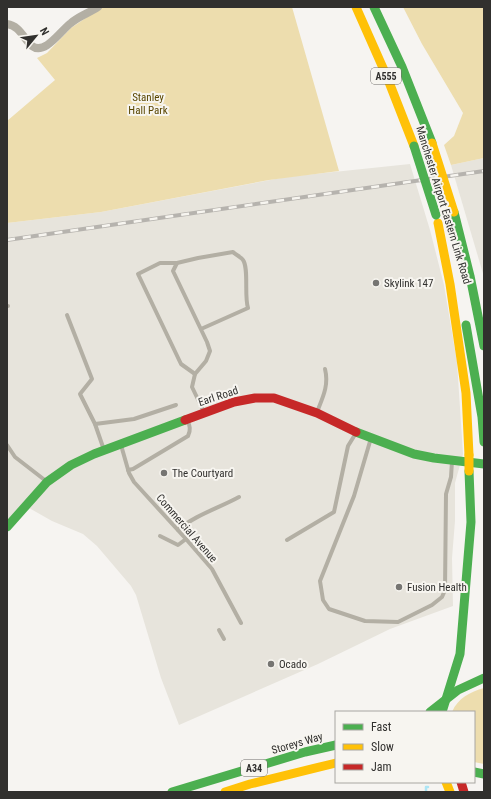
<svg xmlns="http://www.w3.org/2000/svg" width="491" height="799" viewBox="0 0 491 799" font-family="'Roboto Condensed',sans-serif">
<rect width="100%" height="100%" fill="#f6f4f1"/>
<g fill="#e7e4dc">
<polygon points="484,158 484,277 451,165"/>
<polygon points="410,164 430,230 444,285 457,362 463,454 455,483 455,521 452,558 453,606 390,629 318,664 179,725 161,678 136,595 131,586 97,546 83,534 52,521 22,504 7,527 7,223 101,212 286,177"/>
</g>
<g fill="#edddae">
<polygon points="102,7 292,7 339,171 269,180 101,212 7,223 7,121 55,80 37,58 47,53 71,28"/>
<polygon points="403,7 484,7 484,158 451,165 444,145 454,136 463,113 422,44"/>
<path d="M484 688V764L474 762V712H452C458 698 470 692 484 688Z"/>
</g>
<g fill="none" stroke-linecap="round" stroke-linejoin="round">
<polyline stroke="#ade5f5" stroke-width="2.5" points="426,792 426,787 428,787"/>
<g stroke="#b3afa4" stroke-width="4">
<polyline points="177,263 160,263 138,274 181,364 195,374"/>
<polyline points="7,306 8,306"/>
<polyline points="67,315 92,379 80,394 95,424 104,450"/>
<path d="M201 329 248 308C244 296 249 268 243 260 241 257 236 255 233 252L198 258 177 263 173 271 207 342 210 351 206 361 195 374 192 387 204 412"/>
<path d="M317 412C323 397 329 385 325 369"/>
<polyline points="95,424 134,419 176,405"/>
<polyline points="371,438 354,496 320,581 323,600 329,609 365,621 398,622 432,605 442,597 445,590 446,494 451,477 452,461"/>
<polyline points="7,445 15,457 46,481"/>
<polyline points="121,445 129,473 134,482 186,539 212,569 241,623"/>
<path d="M128 470 133 469 188 436C191 430 190 426 187 419"/>
<path d="M178 530C195 515 219 508 239 497"/>
<polyline points="160,536 178,545 186,539"/>
<polyline points="287,540 334,512 348,446 356,433"/>
<polyline points="219,630 224,639"/>
</g>
<path stroke="#b3afa4" stroke-width="8" d="M7 24C20 26 23 38 32 46 45 56 62 29 71 23 79 16 89 13 98 7"/>
<g stroke="#4caf50" stroke-width="9">
<polyline points="374,7 402,67 432,143"/>
<polyline points="454,212 470,276 484,346"/>
<polyline points="466,325 482,417 484,442"/>
<polyline points="356,432 414,454 434,458 484,464"/>
<polyline points="7,527 47,482 71,465 94,454 185,420"/>
<polyline points="430,712 458,690 484,678"/>
<polyline points="442,712 460,654 471,522 469,471"/>
<polyline points="474,772 484,774"/>
<polyline points="172,792 305,752 336,745"/>
</g>
<g stroke="#ffc107" stroke-width="9">
<polyline points="356,7 387,77 414,146"/>
<polyline points="438,223 450,284 466,393 469,455"/>
<polyline points="446,782 450,792"/>
<polyline points="225,792 250,784 336,763"/>
</g>
<g stroke="#c62828" stroke-width="9">
<polyline points="185,420 234,402 255,398 274,398 317,413 356,432"/>
<polyline points="461,782 464,792"/>
</g>
<g stroke="#b6b3ae" stroke-width="4">
<polyline id="rail" points="7,240 484,171"/>
</g>
<use href="#rail" stroke="#f7f5f0" stroke-width="2.5" stroke-dasharray="8" stroke-linecap="butt"/>
<polyline stroke="#4caf50" stroke-width="9" points="414,146 436,215"/>
<g stroke="#ffc107" stroke-width="9">
<polyline points="432,143 454,212"/>
<polyline points="469,455 469,471"/>
</g>
</g>
<g fill="#767572" stroke="#f7f5f0" stroke-width="1.5">
<circle cx="376" cy="283" r="4"/>
<circle cx="164" cy="473" r="4"/>
<circle cx="399" cy="587" r="4"/>
<circle cx="271" cy="664" r="4"/>
</g>
<g text-anchor="middle" stroke-width="4" stroke-linejoin="round" paint-order="stroke">
<g fill="#f7f5f0" stroke="#6c6b68" stroke-width="1">
<rect x="371" y="68" width="30" height="16" rx="3"/>
<rect x="241" y="760" width="26" height="16" rx="3"/>
</g>
<g font-size="10" font-weight="bold" fill="#31302e">
<text x="386" y="80">A555</text>
<text x="254" y="772">A34</text>
</g>
<g font-size="11" fill="#594600" stroke="#f7f5f0">
<text x="148" y="101">Stanley<tspan x="148" dy="13">Hall Park</tspan></text>
</g>
<g font-size="11" fill="#31302e" stroke="#f7f5f0">
<text transform="translate(444 205) rotate(73)" y="4">Manchester Airport Eastern Link Road</text>
<text transform="translate(218 396) rotate(-18)" y="4">Earl Road</text>
<text transform="translate(187 528) rotate(49)" y="4">Commercial Avenue</text>
<text transform="translate(297 743) rotate(-16)" y="4">Storeys Way</text>
</g>
<g font-size="11" fill="#31302e" stroke="#f7f5f0" text-anchor="start">
<text x="384" y="287">Skylink 147</text>
<text x="172" y="477">The Courtyard</text>
<text x="407" y="591">Fusion Health</text>
<text x="279" y="668">Ocado</text>
</g>
</g>
<rect width="491" height="799" fill="none" stroke="#31302e" stroke-width="16"/>
<rect x="335" y="711" width="140" height="72" fill="#f7f5f0" stroke="#a8a6a2"/>
<rect x="343" y="724" width="20" height="6" fill="#4caf50" stroke="#a8a6a2"/>
<text x="371" y="731" font-size="12" fill="#31302e">Fast</text>
<rect x="343" y="744" width="20" height="6" fill="#ffc107" stroke="#a8a6a2"/>
<text x="371" y="751" font-size="12" fill="#31302e">Slow</text>
<rect x="343" y="764" width="20" height="6" fill="#c62828" stroke="#a8a6a2"/>
<text x="371" y="771" font-size="12" fill="#31302e">Jam</text>
<g transform="translate(36 36) rotate(61)" stroke="#f7f5f0" stroke-width="3" paint-order="stroke">
<path d="M0-3L7 15L0 10L-7 15Z" fill="#31302e"/>
<text y="-6" font-size="11" font-weight="bold" text-anchor="middle" fill="#31302e">N</text>
</g>
</svg>
